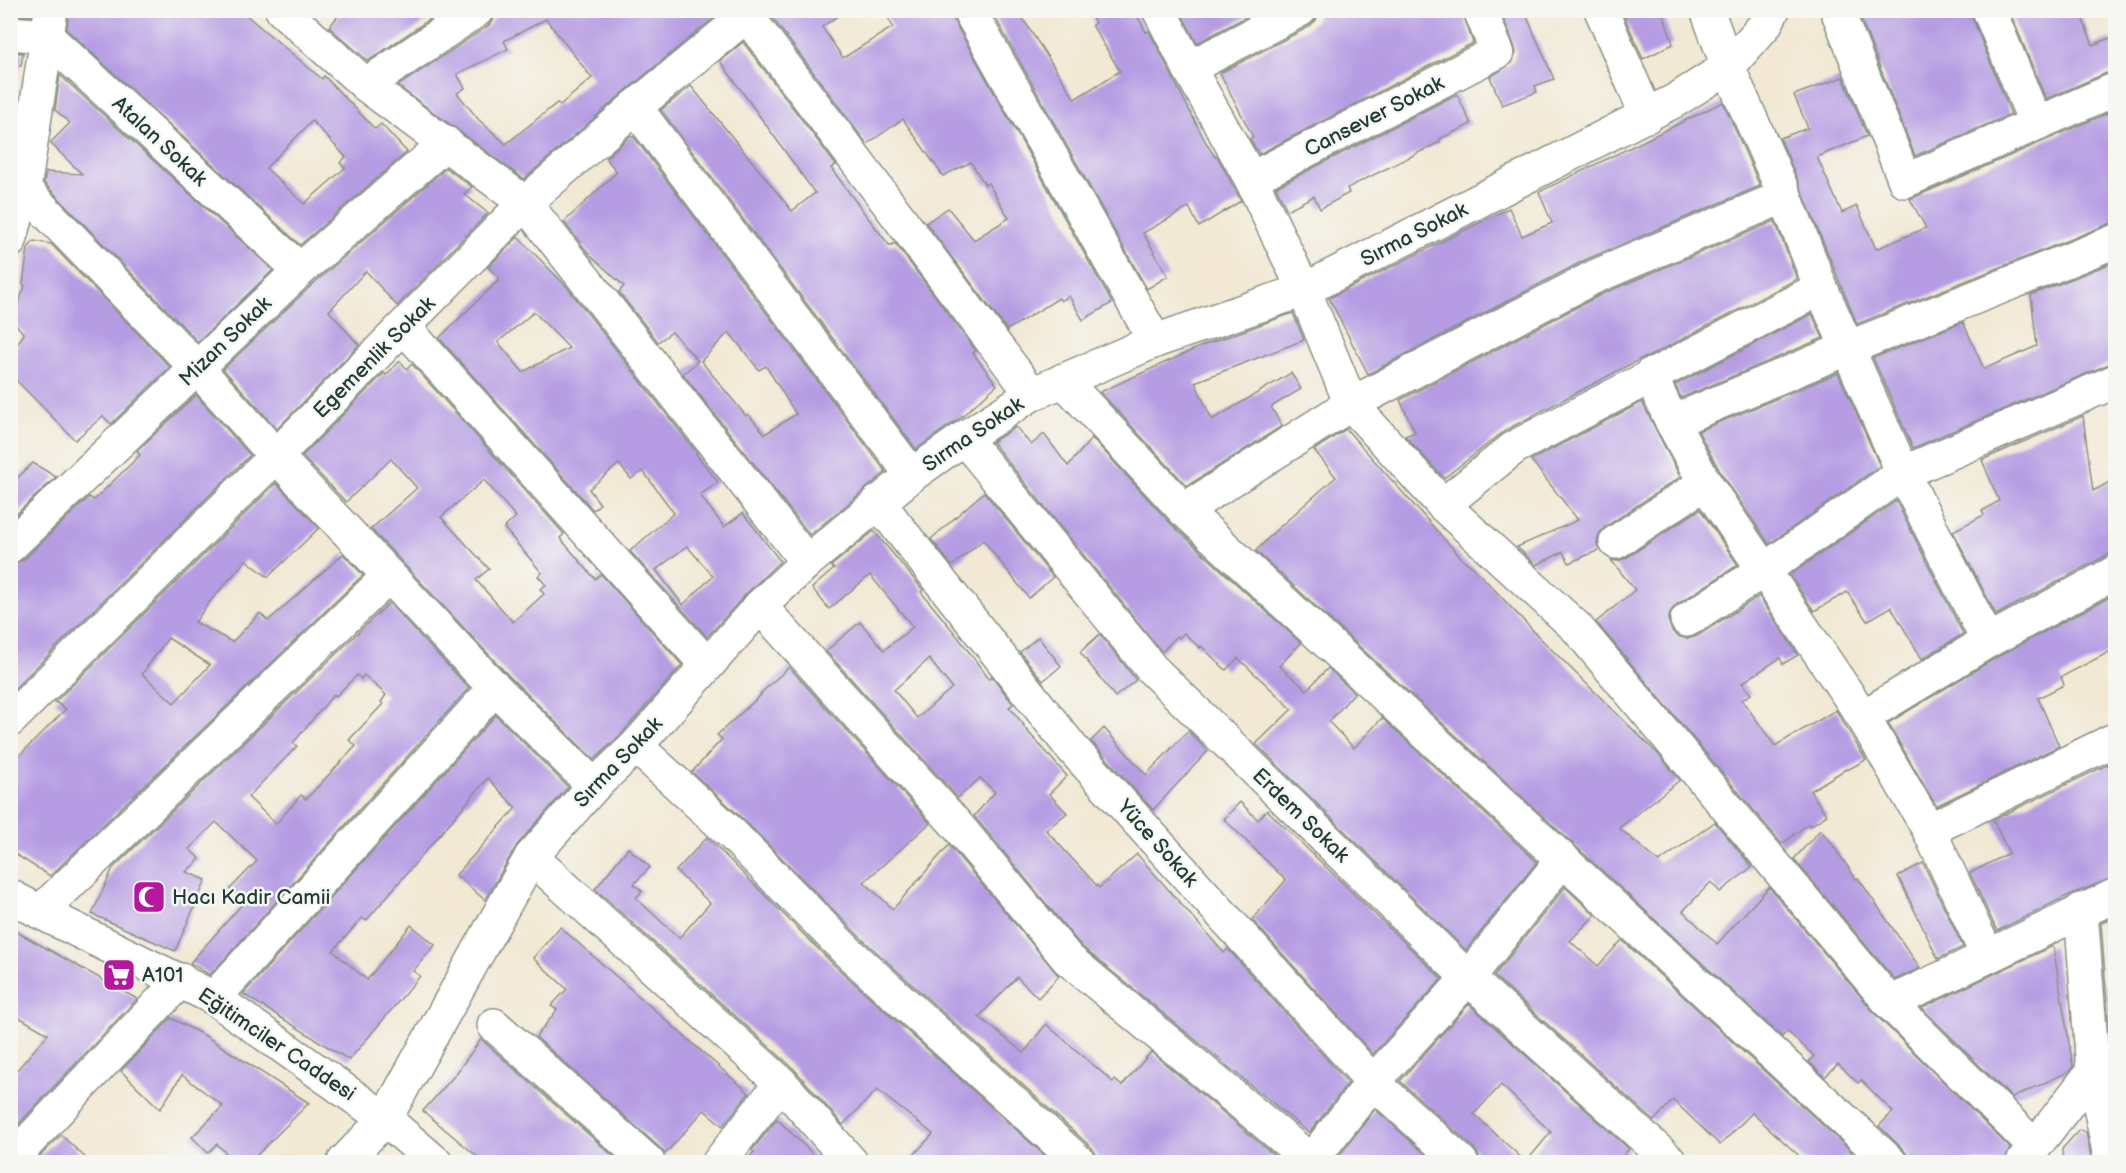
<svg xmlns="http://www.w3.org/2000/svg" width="2126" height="1173" viewBox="0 0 2126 1173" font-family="'Balsamiq Sans',sans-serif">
<rect width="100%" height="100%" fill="#f6f6f2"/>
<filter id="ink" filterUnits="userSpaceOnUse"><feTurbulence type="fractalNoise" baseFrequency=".0167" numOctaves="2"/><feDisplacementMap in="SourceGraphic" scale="12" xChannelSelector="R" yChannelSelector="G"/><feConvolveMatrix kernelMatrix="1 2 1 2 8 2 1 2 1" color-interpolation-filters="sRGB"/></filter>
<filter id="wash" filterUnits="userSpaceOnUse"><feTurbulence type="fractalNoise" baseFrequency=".008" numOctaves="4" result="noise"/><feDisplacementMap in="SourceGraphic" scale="24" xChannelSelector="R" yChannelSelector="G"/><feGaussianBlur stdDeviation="1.35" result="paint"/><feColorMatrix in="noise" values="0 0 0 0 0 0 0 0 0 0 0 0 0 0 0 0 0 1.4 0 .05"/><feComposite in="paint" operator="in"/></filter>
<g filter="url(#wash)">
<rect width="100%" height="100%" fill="#f2e8d3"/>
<g id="blocks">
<g fill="#b69ce3" fill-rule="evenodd">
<polygon points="10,10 32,10 31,16 10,14"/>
<path d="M69 10H240L322 79 324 76 375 129 381 124 407 152 300 245 67 30ZM312 121 346 157 340 163 345 168 304 204 266 168Z"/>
<polygon points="343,10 443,10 368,61 329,27"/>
<path d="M495 10H723L623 93 524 179 398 86 488 26 494 19ZM546 19 592 78 560 105 557 103 506 144 479 120 457 93 465 88 457 74 508 49 504 41Z"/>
<polygon points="771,10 846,10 822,27 843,58 893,27 884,10 950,10 953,19 1112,303 1083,320 1069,296 1061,301 1059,298 1007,330 926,223 948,208 974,240 1009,218 988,183 985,185 971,162 943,176 903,119 867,144 771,16"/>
<polygon points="991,10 1017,10 1075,99 1120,71 1092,25 1095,23 1088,10 1134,10 1146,32 1149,31 1205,141 1215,157 1217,156 1241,201 1199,227 1189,207 1143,233 1168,276 1147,289"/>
<polygon points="1189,10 1259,10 1197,43 1182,14"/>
<polygon points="1319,10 1462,10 1473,43 1259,154 1250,139 1253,137 1220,73 1309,27 1316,20"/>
<polygon points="1500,10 1524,10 1554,79 1535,86 1537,92 1502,105 1490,77 1512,63 1516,53 1514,45"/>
<polygon points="1628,10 1662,10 1673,44 1643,59 1623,13"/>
<polygon points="1868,10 1971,10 1972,17 2011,114 1915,156 1859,14"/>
<polygon points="2009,10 2079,10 2093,45 2110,38 2115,48 2115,71 2109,72 2046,99"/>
<polygon points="743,42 836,165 831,168 865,214 890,246 895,243 976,351 973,353 997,385 961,417 916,449 661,110 691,86 792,211 815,193 720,61"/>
<polygon points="10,52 23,53 21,66 10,65"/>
<polygon points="60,75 273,270 198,342 44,183 46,172 82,174 50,143 70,123 55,110"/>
<polygon points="1843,77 1867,136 1817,157 1842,213 1857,206 1876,249 1926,228 1910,199 2115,110 2115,223 2109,224 1857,324 1780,138 1808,128 1794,95"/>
<polygon points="1457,94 1471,124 1440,139 1440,142 1347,188 1349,193 1320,209 1314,196 1287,210 1276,187"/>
<polygon points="1723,102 1760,186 1585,260 1368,374 1329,298 1509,208 1522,236 1552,223 1539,192"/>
<path d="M630 136 634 137 886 472 810 535 683 374 698 361 672 332 658 342 619 292 624 286 590 255 564 222 617 172 606 158ZM729 332 759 370 766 366 796 414 765 434 748 414 746 416 701 361Z"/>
<polygon points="446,168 472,187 464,194 488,213 397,306 366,271 329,311 359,345 277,429 223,369 313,284"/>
<polygon points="1775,221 1797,279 1648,357 1642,358 1506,430 1444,478 1405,436 1415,432 1400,400 1602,294"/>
<path d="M518 237 567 287 697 453 696 454 718 482 700 495 724 527 743 513 780 561 746 594 707 637 630 551 674 513 643 471 631 479 619 464 589 489 600 504 593 510 439 338 500 279 488 267ZM534 312 569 348 523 372 498 342ZM687 546 713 576 683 605 656 570Z"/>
<polygon points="34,241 51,244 170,367 111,424 103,416 75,440 10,374 10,355 24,334 12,320 25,286 23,284 28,248"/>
<polygon points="2114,262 2115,363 2109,364 1913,448 1873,358 1963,322 1984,369 2037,346 2031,295"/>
<polygon points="1293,313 1304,340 1195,382 1212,420 1291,373 1301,389 1271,407 1282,426 1187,486 1100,392 1204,345"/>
<polygon points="1812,314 1823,338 1681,398 1675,385"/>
<path d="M400 361 407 369 412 364 564 534 560 538 595 579 601 574 682 665 622 733 594 760 508 675 371 529 417 488 391 459 346 502 302 456 384 373 386 375ZM484 480 516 517 504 528 542 573 538 576 546 585 540 589 544 594 513 622 476 580 489 569 441 517Z"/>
<polygon points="1838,373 1880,466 1769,544 1721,473 1698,431"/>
<polygon points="196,395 250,455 10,693 10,564 23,560 89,497 94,500 140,455 137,451"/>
<polygon points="1642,402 1680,477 1605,527 1599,534 1597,543 1599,550 1569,563 1563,552 1536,565 1517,547 1578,520 1531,460"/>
<polygon points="2083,416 2093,491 2115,479 2115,553 2107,555 1996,615 1953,531 1984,515 1982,511 1999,501 1982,460"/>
<polygon points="1016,427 1031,445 1044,434 1068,466 1092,438 1171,524 1301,643 1279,666 1307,690 1328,668 1354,693 1329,722 1354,748 1382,718 1537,862 1466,950 1256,744 1292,709 1238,658 1226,670 1201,646 1200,648 1184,633 1179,638 1177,636 1162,652 992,442"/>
<polygon points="1346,429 1463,560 1473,567 1540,638 1660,756 1680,780 1619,828 1659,862 1715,822 1752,867 1720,892 1711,882 1683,911 1717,944 1769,887 1877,1016 2010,1148 2005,1162 1908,1162 1908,1156 1903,1149 1879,1126 1893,1112 1861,1080 1858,1083 1838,1064 1825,1077 1809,1062 1814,1056 1787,1031 1782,1037 1256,551 1275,531 1336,477 1314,450"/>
<polygon points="33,463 56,477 10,520 10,485"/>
<path d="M276 483 319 528 268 577 246 560 208 604 195 622 232 642 260 613 268 621 343 554 363 575 50 876 10 851V765L66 709 55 702ZM168 638 210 665 174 703 142 674Z"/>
<polygon points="984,492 1053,577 1029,598 983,540 952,566 931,539"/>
<polygon points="1896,501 1963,634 1922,659 1891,607 1867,621 1847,592 1814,611 1790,575"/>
<polygon points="1700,509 1738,565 1676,605 1671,611 1668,620 1672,631 1678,636 1687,639 1697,636 1759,596 1798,655 1783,664 1780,658 1742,683 1751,694 1742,700 1775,746 1836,710 1866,760 1847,770 1846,769 1810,791 1827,815 1810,826 1808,824 1782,844 1596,622 1635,590 1611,560 1618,561 1626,558"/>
<path d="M874 531 923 590 921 592 958 637 989 679 992 676 1013 704 1009 707 1024 725 1023 726 1067 776 1049 794 1067 813 1046 830 1099 888 1137 854 1224 953 1228 949 1348 1083 1309 1133 1081 946 974 816 995 792 980 778 958 798 826 651 860 622 884 650 913 627 870 575 829 609 812 588 834 569 831 566ZM929 659 952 688 917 718 894 690Z"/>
<polygon points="2115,594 2115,649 2061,677 2064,685 2038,698 2059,746 1936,806 1888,723 1997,657"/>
<path d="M389 603 469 688 210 975 190 963 244 902 230 889 257 861 216 822 189 849 200 859 186 872 206 880 175 951 92 914 113 868ZM357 675 361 679 364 675 386 695 381 702 383 704 349 740 356 746 306 799 301 795 276 824 248 797 297 746 293 743 334 694 336 696Z"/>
<polygon points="1100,634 1136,680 1115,697 1080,652"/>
<polygon points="1038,637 1061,666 1043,681 1020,652"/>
<polygon points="789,667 930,823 864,882 893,909 949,845 1059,976 1038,998 1017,977 979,1017 1024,1053 1046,1024 1113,1082 1115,1080 1122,1086 1151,1052 1274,1155 1267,1162 1097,1162 1097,1156 1092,1148 859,936 745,821 692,772 722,739 717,735 761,695 760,694"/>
<polygon points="496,715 568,787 517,845 485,900 456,875 516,808 488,778 366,921 362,918 333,951 367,980 411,925 435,945 413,971 420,976 349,1060 243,994"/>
<polygon points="1104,728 1146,775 1188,731 1208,751 1153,810 1091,741"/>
<polygon points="2115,761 2115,877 2071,894 1997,931 1970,873 2009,853 1993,820"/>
<polygon points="1240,802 1258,820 1267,810 1442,979 1373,1054 1252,920 1286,880 1224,819"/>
<polygon points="1820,830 1830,841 1856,879 1858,878 1920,968 1895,980 1794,859"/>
<polygon points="707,837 833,964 1052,1162 907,1162 933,1134 877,1090 843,1125 794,1069 595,889 628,848 650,867 634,884 642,891 636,898 679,938 710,903 676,871"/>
<polygon points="1923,863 1963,947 1938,959 1898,876"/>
<polygon points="1565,887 1595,915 1570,941 1598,966 1622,940 1852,1152 1842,1162 1806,1162 1752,1113 1720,1145 1673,1100 1654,1121 1494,976"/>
<polygon points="2115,916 2115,1042 2110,1043 2101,923"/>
<polygon points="560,927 749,1093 723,1126 704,1110 665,1154 660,1148 536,1037 557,1010 551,1006 567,989 533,958"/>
<polygon points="10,928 137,999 10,1133 10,1078 48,1034 10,1012"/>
<polygon points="2053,946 2073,1067 2068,1072 2012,1098 1922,1008"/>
<path d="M1469 1004 1629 1149 1617 1162H1479V1156L1474 1148 1400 1081ZM1501 1085 1551 1132 1526 1162 1474 1114Z"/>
<polygon points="171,1018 207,1037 309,1103 250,1162 235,1162 217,1144 208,1153 192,1137 223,1106 182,1075 160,1109 121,1071"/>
<polygon points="481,1039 492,1049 620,1162 484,1162 423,1111 455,1075"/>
<polygon points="1375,1109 1434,1162 1347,1162 1339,1156"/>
<polygon points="777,1119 821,1162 745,1162 754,1152 752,1150"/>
<polygon points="2079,1130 2086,1132 2092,1162 2063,1162 2062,1149"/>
<polygon points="61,1135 90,1162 34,1162"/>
</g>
</g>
</g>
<g filter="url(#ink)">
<use href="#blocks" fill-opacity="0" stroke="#889284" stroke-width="1.5"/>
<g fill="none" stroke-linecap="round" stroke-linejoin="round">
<g stroke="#889284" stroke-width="36">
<g id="minor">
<polyline points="282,10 366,85 525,203 807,562"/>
<polyline points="969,10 1155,341"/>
<polyline points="1159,10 1189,68 1251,179 1304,290 1351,404 1443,505 1577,628 1890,1003 2035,1147"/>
<polyline points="1601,10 1647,116"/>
<polyline points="1707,10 1728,67 1785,196 1821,288 1903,473 1988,641"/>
<polyline points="1837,10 1905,181 2116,89"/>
<polyline points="1989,10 2035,122"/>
<polyline points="747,16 1032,394"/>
<polyline points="10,33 46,36 300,270"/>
<polyline points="1189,68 1300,10"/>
<polyline points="366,85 477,10"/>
<polyline points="635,107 912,475"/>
<polyline points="1251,179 1497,52 1480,10"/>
<polyline points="24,189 197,368 276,456 495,688 594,786"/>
<polyline points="10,241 24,189 51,10"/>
<polyline points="404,327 707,665"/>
<polyline points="1650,375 1672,422 1705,483 1863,717 1929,830 1987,955"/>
<polyline points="1063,380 1184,510 1890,1162"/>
<polyline points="1672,422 1848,348 2116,241"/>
<polyline points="964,438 1152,669 1468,978 1671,1162"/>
<polyline points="878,502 1071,747 1373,1082 1461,1162"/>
<polyline points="1443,505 1515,447 1821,288"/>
<polyline points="1184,510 1351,404 1594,277 1785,196"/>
<polyline points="1616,542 1705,483"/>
<polyline points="10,546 300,270 446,143"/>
<polyline points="760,606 956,824 1068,959 1311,1161"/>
<polyline points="1687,620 1764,570 1903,473 2116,381"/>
<polyline points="1863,717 1988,641 2116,572"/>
<polyline points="10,720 276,456 525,203 635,107 753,10"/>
<polyline points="636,746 732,834 846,950 1079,1162"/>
<polyline points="1929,830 2116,739"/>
<polyline points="531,857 781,1083 851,1162"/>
<polyline points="10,896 40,912 214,998 385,1119 435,1162"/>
<polyline points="2081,910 2093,1071 2111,1162"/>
<polyline points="40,912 389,576"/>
<polyline points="214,998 495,688"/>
<polyline points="1890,1003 2116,895"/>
<polyline points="494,1025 648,1162"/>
<polyline points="10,1161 181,980"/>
<polyline points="344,1162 385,1119 531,857 594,786 636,746 760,606 807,562 912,475 964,438 1032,394 1155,341 1304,290 1676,100 1728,67 1765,25 1773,10"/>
<polyline points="719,1162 781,1083"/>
<polyline points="1310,1162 1373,1082 1468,978 1563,859"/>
<polyline points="2023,1162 2093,1071 2116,1060"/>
</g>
</g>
<use href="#minor" stroke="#fff" stroke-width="33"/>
</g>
</g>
<defs>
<g id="mosque-square" transform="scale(1.725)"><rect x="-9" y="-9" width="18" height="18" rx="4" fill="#b5179e" stroke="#f6f6f2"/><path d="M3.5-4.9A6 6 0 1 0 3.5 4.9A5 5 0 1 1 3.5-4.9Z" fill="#fff"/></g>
<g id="supermarket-square" transform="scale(1.725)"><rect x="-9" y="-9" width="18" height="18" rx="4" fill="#b5179e" stroke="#f6f6f2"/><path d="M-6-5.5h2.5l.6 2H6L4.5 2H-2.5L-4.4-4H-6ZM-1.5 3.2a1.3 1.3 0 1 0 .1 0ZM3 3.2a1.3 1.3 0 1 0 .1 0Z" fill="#fff"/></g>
</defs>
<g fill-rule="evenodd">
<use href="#mosque-square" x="149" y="897"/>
<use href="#supermarket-square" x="119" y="975"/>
</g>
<g text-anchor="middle" stroke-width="5" stroke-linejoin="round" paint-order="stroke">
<g font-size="21" fill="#1f3d34" stroke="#f6f6f2">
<text transform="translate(1374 116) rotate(-27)" y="7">Cansever Sokak</text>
<text transform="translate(160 141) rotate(43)" y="7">Atalan Sokak</text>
<text transform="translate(1414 234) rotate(-27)" y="7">Sırma Sokak</text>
<text transform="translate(225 341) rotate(-44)" y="7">Mizan Sokak</text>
<text transform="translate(374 357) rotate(-45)" y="7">Egemenlik Sokak</text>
<text transform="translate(973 434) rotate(-34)" y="7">Sırma Sokak</text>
<text transform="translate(618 762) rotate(-46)" y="7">Sırma Sokak</text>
<text transform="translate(1301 815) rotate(44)" y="7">Erdem Sokak</text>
<text transform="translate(1158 843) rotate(48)" y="7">Yüce Sokak</text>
<text transform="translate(277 1044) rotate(34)" y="7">Eğitimciler Caddesi</text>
</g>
<g font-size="21" fill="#1f3d34" stroke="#f6f6f2" text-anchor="start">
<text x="172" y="904">Hacı Kadir Camii</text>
<text x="142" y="982">A101</text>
</g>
</g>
<rect width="2126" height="1173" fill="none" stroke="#f6f6f2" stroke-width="36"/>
</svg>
